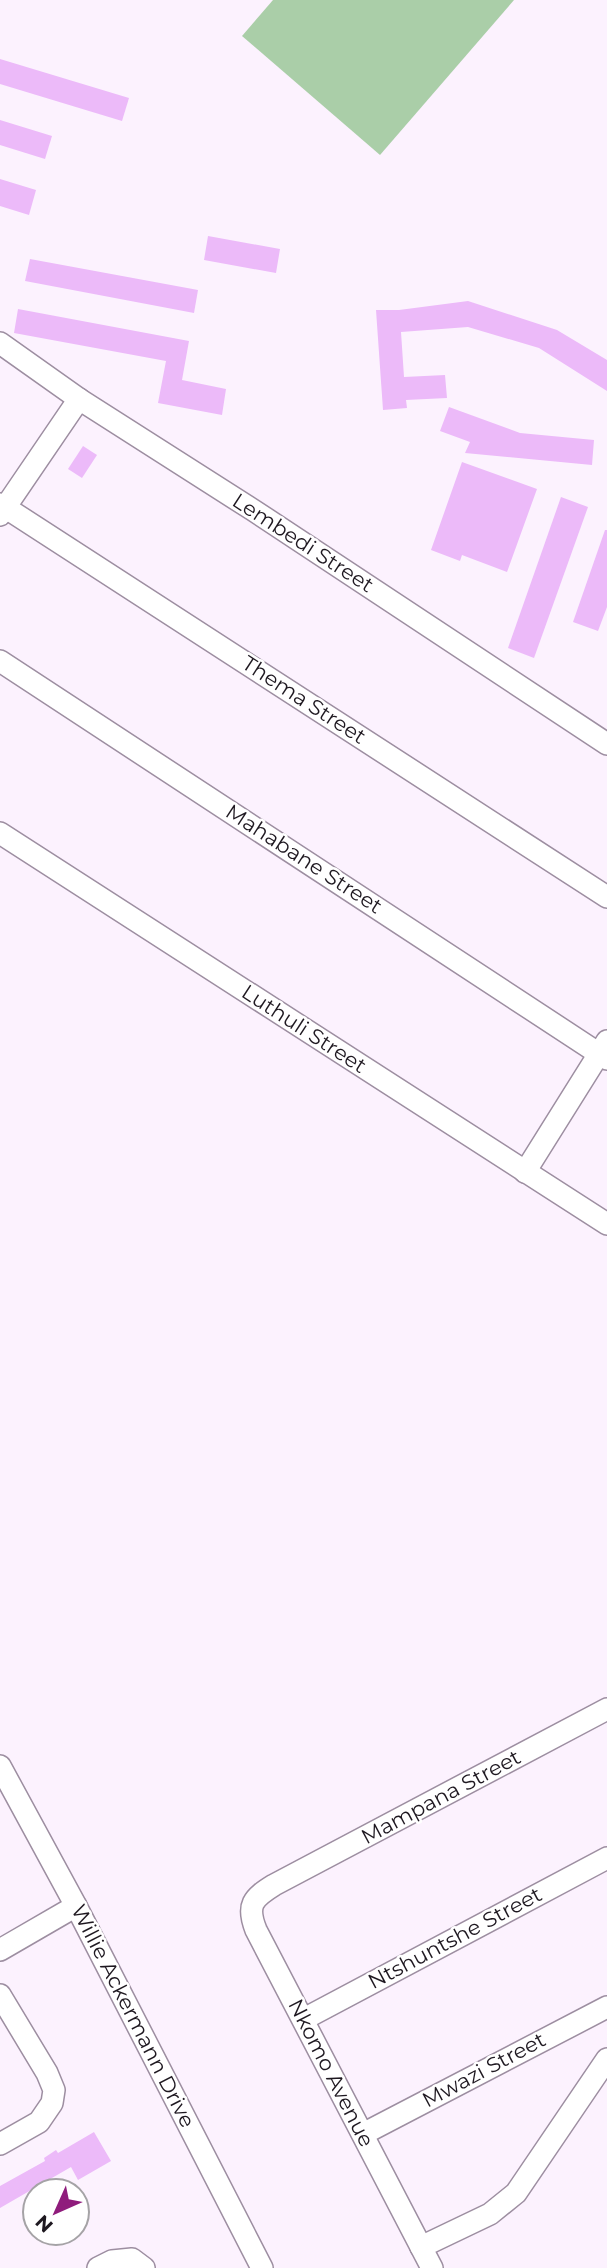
<svg xmlns="http://www.w3.org/2000/svg" width="607" height="2268" viewBox="0 0 607 2268" font-family="Montserrat,sans-serif">
<rect width="100%" height="100%" fill="#fcf2fe"/>
<polygon fill="#aacea8" points="273,0 514,0 380,155 242,36"/>
<g fill="#ecbaf9">
<polygon points="0,59 129,98 122,121 0,84"/>
<polygon points="0,120 52,136 45,159 0,145"/>
<polygon points="0,179 36,190 29,215 0,206"/>
<polygon points="208,236 280,249 276,273 204,260"/>
<polygon points="30,259 198,290 194,313 25,281"/>
<polygon points="468,301 557,330 607,360 607,391 539,348 468,327 401,332 404,377 445,375 447,398 406,400 407,408 383,410 376,310 399,310"/>
<polygon points="18,309 189,341 182,380 226,389 222,415 158,403 166,361 14,333"/>
<polygon points="449,407 520,433 594,440 592,465 465,453 470,442 440,431"/>
<polygon points="83,446 97,455 82,478 68,469"/>
<polygon points="462,462 537,489 507,572 462,555 460,561 431,550"/>
<polygon points="561,497 588,507 534,658 508,648"/>
<polygon points="605,530 607,530 607,607 598,631 573,622"/>
<polygon points="94,2132 111,2161 78,2180 71,2167 0,2208 0,2186 45,2161 44,2158 56,2150 58,2153"/>
</g>
<g fill="none" stroke-linecap="round" stroke-linejoin="round">
<g stroke="#9d8ea1" stroke-width="24">
<g id="minor">
<polyline points="0,343 79,399 253,510 607,744"/>
<polyline points="0,504 607,897"/>
<polyline points="0,515 79,399"/>
<polyline points="0,661 607,1059"/>
<polyline points="0,833 607,1224"/>
<polyline points="525,1172 607,1041"/>
<polyline points="0,1766 76,1906 262,2268"/>
<polyline points="0,1950 76,1906"/>
<polyline points="0,1995 47,2073 54,2090 52,2103 39,2122 0,2144"/>
<polyline points="304,2019 607,1858"/>
<polyline points="363,2134 607,2007"/>
<polyline points="421,2247 490,2214 516,2193 607,2059"/>
<polyline points="98,2268 112,2261 132,2259 144,2268"/>
<path d="M432 2268 256 1930C246 1905 253 1898 274 1885L607 1709"/>
</g>
</g>
<use href="#minor" stroke="#fff" stroke-width="21"/>
</g>
<g text-anchor="middle" stroke-width="5" stroke-linejoin="round" paint-order="stroke">
<g font-size="21" fill="#1e1820" stroke="#fff">
<text transform="translate(303 543) rotate(33)" y="7">Lembedi Street</text>
<text transform="translate(304 700) rotate(33)" y="7">Thema Street</text>
<text transform="translate(304 859) rotate(33)" y="7">Mahabane Street</text>
<text transform="translate(304 1029) rotate(33)" y="7">Luthuli Street</text>
<text transform="translate(441 1797) rotate(-28)" y="7">Mampana Street</text>
<text transform="translate(455 1938) rotate(-28)" y="7">Ntshuntshe Street</text>
<text transform="translate(133 2016) rotate(63)" y="7">Willie Ackermann Drive</text>
<text transform="translate(484 2070) rotate(-28)" y="7">Mwazi Street</text>
<text transform="translate(331 2073) rotate(63)" y="7">Nkomo Avenue</text>
</g>
</g>
<g transform="translate(56 2212) rotate(225)"><circle r="33" fill="#ffffff" stroke="#a5a3a6" stroke-width="2"/>
<path d="M0-5L12 26L0 18L-12 26Z" fill="#8f1c7c"/>
<text y="-10" font-size="19" font-weight="bold" text-anchor="middle" fill="#1e1820">N</text>
</g>
</svg>
